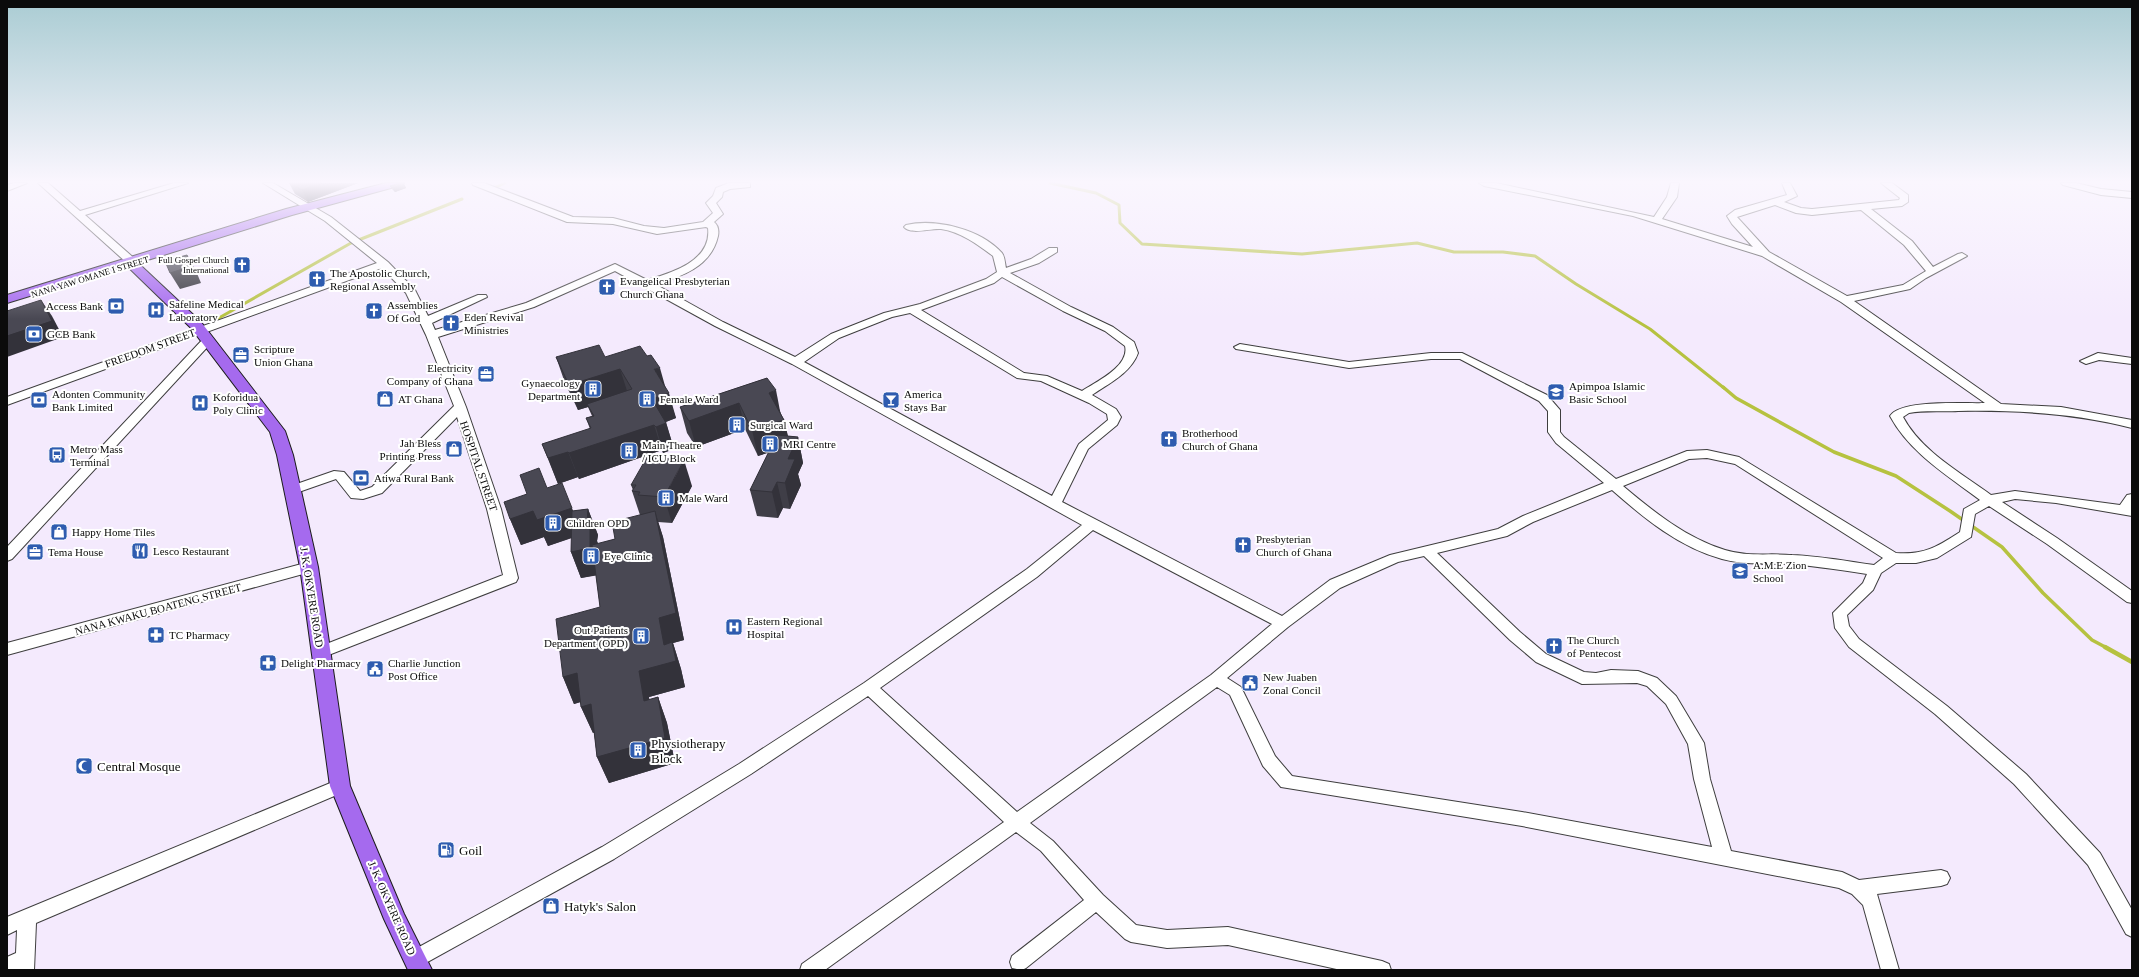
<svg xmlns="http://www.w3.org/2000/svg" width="2139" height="977" viewBox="0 0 2139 977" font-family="Georgia,serif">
<rect width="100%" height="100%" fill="#f4eafd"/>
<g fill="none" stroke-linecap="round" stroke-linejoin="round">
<g stroke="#b6c240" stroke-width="3">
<polyline points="1050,183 1096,193 1119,205 1120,223 1142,244 1302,254 1417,243 1454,252 1503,252 1535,256 1576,284 1650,329 1724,388"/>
<polyline points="496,187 505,183"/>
<polyline points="210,323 351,243 462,199"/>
</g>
<polyline stroke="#b6c240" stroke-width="3.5" points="1723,387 1736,398 1834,452 1896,476 1950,511 2002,547 2043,593 2092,640 2107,648"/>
<polyline stroke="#b6c240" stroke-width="4.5" points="2105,647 2132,662"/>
<g stroke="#3e3e3e" stroke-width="2">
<g id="minor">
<polygon points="14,183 27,183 7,191 7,185"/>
<polygon points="38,183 48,183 80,211 174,183 188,183 85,215 135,259 136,261 135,263 127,263"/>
<path d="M263 183H273L331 217 388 262 415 290 428 316 478 295H486L487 297 432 323 435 330 526 303 615 264 647 280C671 273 712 261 708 228L706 227 657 234 613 224 567 222 473 185 472 183H484L573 217 613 218 644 226 664 228 703 222 713 213 706 203 713 196 716 188 729 183H750V187L730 189 723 192 722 197 716 203 723 214 714 222C718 225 719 231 718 236 711 267 681 277 655 284L723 322 795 357 831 334 884 313 920 304 986 279 997 272 993 256C977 244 961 232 941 229 931 228 911 235 904 227L906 225C935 218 981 229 1002 253 1005 257 1005 264 1006 268L1031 259 1049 248H1057V252L1039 263 1010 273 1071 307 1113 327 1134 342 1138 353C1131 373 1108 384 1092 395L1116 409 1121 417 1117 425 1088 449 1062 502 1282 616 1330 580 1390 555 1498 529 1523 516 1604 483 1556 443 1548 432V411L1539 401 1460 359H1431L1349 368 1236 349 1234 347 1240 344 1349 362 1431 353H1462L1547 395 1560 410V432L1564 437 1616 479 1687 451 1707 450 1739 457 1896 553C1924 555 1937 547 1960 532L1964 509 1980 500C1947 475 1910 453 1890 416 1901 399 1965 404 1985 403L1841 302 1762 256 1633 216 1484 186 1479 183H1496L1654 217 1667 197 1671 183H1679L1677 197 1662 219 1753 247 1732 224 1727 216 1735 210 1787 195 1782 183H1790L1797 196 1784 202 1801 208 1812 209 1899 200 1900 198 1881 183H1892L1908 195V202L1902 206 1871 209 1912 241 1933 267 1958 254 1962 253 1967 256 1926 278 1910 289 1854 301 2001 404 2061 407 2132 420V428C2075 413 2017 410 1958 411 1942 412 1925 410 1909 413L1903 417C1921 451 1961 473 1991 495L2015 491 2120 505 2127 495 2132 494V516L2056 503 2015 499 2002 502 2057 538 2132 591V603L2127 602 2047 544 1989 506 1975 514 1971 537 1937 558 1916 563H1896L1881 573 1873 590 1847 615 1849 626 1859 639 1947 706 2026 774 2100 853 2132 910V937L2126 934 2088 865 2014 784 1935 714 1849 647 1835 628 1833 613 1863 583 1867 574C1841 570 1815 566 1788 564 1766 563 1744 565 1722 559 1679 547 1645 519 1612 490L1533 522 1507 536 1437 553 1520 632 1546 654 1584 672 1596 673 1611 670 1638 671 1657 678 1676 696 1704 743 1710 779 1731 851 1842 872 1859 880 1941 870 1947 872 1950 878 1947 884 1941 886 1877 894 1899 970H1881L1863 905 1852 894 1839 888 1522 826 1281 787 1263 766 1230 695 1217 687 1030 823 1053 841 1103 895 1136 925 1167 930 1228 927 1382 961 1389 964 1391 970H1341L1228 945 1167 948 1131 942 1125 939 1096 912 1026 968 1022 970 1012 968 1010 962 1012 956 1084 900 1041 851 1016 832 825 970H800L802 964 1004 822 868 696 751 774 614 859 422 965 415 968 408 965 406 959 408 953 602 847 739 764 864 683 1027 569 1082 525 792 364 715 326 615 271 534 307 438 337 466 407 501 509 518 578 516 582 326 656 321 658 316 656 314 652 316 648 503 575 487 509 457 417 382 493 363 499 351 498 336 479 293 494 288 493 286 490 288 487 334 471 344 472 360 491 372 487 454 406 426 335 406 293 382 268 7 405V397L377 263 325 221ZM1775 205 1796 213 1812 215 1861 210 1904 245 1926 271 1903 285 1847 296 1769 252 1737 217ZM1002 277 1063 311 1105 331 1125 346C1130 366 1096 382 1082 391L1047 376 1024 373 921 310 994 283ZM910 313 1017 378 1041 381 1089 403 1107 414 1108 420 1079 444 1052 496 804 362 839 338 892 317ZM1707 458 1735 464 1883 558 1874 565C1846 561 1819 556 1792 555 1770 553 1747 557 1725 550 1686 538 1654 512 1623 486L1689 459ZM1093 530 1272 624 1211 675 1017 812 880 688 1037 577ZM1424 556 1510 640 1536 662 1582 684 1637 683 1647 686 1666 704 1688 744 1694 779 1712 847 1522 812 1292 776 1275 756 1241 687 1227 678 1288 627 1340 588 1398 562Z"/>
<polygon points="2061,183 2076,183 2101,189 2132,192 2132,198 2101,195 2063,185"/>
<polygon points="208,337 214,340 212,342 12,559 7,561 7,547 204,338"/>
<polygon points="2098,353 2132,358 2132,364 2099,360 2086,364 2080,361"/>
<polygon points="309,562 314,563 316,567 314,571 7,655 7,643"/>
<polygon points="340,779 346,781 348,786 346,791 36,923 34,970 7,970 7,957 16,953 17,930 7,935 7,917"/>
</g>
</g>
<g stroke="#1c1c1c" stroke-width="2">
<polygon id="major" points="386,183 404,183 402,185 292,215 138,263 201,322 285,431 293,455 318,567 350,786 404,914 432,970 408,970 384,919 330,786 300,567 277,455 270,432 191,328 127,266 7,303 7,295 286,209"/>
</g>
<use href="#minor" fill="#fff" fill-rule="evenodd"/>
<use href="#major" fill="#a56aee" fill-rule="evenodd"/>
</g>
<g fill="#3f3e47">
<polygon points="289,183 358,183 308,202 295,194"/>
<polygon points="404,184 406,188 395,192 392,189 390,186"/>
<polygon points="556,357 605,357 665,387 676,418 666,422 674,449 663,453 662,450 579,479 578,477 558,484 542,444 590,429 586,418 592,416 588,407 578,410 565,383"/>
<polygon points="767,378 781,414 784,420 788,436 798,437 803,463 798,474 801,485 790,509 783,508 778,518 757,516 750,490 769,452 758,456 745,429 696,447 687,433 680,407"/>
<polygon points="631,485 692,486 672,523 658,522 663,537 684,640 673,643 681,669 685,687 649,697 649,700 658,697 667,723 675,763 609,783 597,757 594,732 593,733 581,707 581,702 574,704 563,677 600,607 596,575 581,578 571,552 572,538 548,546 544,537 521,545 510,519 527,494 547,488 573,511 588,509 598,535 597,541 598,544 615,539 640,515 632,491 633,490"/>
</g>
<g fill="#33323a">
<polygon points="322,183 358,183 308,202 302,190"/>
<polygon points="404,184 406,188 395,192 393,188"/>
<polygon points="187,255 196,271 201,283 180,289 170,273"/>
<polygon points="41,300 52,316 63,337 7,357 7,336"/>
<polygon points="660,368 667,393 654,369"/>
<polygon points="620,369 628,394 587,404 588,407 578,410 569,385"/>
<polygon points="776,390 781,416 769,393"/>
<polygon points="669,393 676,418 660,424 652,399"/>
<polygon points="739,403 745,429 696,447 689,421"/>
<polygon points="784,420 790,446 758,456 752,430"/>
<polygon points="666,423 674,449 663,453 656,427"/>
<polygon points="654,425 662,450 579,479 569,453"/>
<polygon points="798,437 803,463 798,474 801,485 790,509 785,483 788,459"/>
<polygon points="568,452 578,477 558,484 548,458"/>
<polygon points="684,460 692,486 672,523 664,497"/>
<polygon points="777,482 783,508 778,518 772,492"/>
<polygon points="572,508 582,534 548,546 544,537 521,545 510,519 533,511"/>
<polygon points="588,509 598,535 597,541 600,548 599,575 581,578 571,552"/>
<polygon points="655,511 663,537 684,640 673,643 681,669 685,687 649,697 654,727 644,701 639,671 664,645 659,618"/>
<polygon points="577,673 589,699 574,704 563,677"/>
<polygon points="658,697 667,723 675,763 609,783 597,757"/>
<polygon points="591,704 602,730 593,733 581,707"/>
</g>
<g fill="#494853" stroke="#33323a">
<polygon points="290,183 322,183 302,190"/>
<polygon points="400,183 404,184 393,188 390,186"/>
<polygon points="187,255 192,266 170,273 165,261"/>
<polygon points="41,300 52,321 7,336 7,311"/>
<polygon points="599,345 605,357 640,346 647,356 651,355 660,368 654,369 669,393 652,399 666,423 656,427 654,425 569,453 568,452 548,458 542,444 591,428 586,418 594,416 587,404 632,389 620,369 569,385 556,357"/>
<polygon points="767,378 776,390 769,393 784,420 752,430 739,403 689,421 680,407"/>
<polygon points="777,435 798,437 788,459 795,459 785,483 777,482 772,492 750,490"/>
<polygon points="647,457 684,460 664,497 638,495 640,492 632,491 636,485 631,485"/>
<polygon points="539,468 547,488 562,483 572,508 537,520 533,511 510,519 504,502 527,494 520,475"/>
<polygon points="588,509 587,522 590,522 590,548 571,552 572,511"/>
<polygon points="655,511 676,613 659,618 664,645 672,642 676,661 639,671 644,701 658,697 665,738 597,757 591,704 581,707 577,673 563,677 556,619 600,607 592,545 615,539 612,522"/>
</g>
<linearGradient id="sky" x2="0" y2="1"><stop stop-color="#aaccd3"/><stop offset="0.57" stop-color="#faf6fe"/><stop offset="1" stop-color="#faf6fe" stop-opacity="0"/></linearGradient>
<rect width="2139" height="319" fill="url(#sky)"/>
<defs>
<g id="church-square" transform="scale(0.9)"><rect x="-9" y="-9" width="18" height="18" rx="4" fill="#2e5caf" stroke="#fff"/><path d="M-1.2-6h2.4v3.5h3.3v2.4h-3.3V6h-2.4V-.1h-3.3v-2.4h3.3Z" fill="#fff"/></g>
<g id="bank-square" transform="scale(0.9)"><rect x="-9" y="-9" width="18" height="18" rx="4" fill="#2e5caf" stroke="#fff"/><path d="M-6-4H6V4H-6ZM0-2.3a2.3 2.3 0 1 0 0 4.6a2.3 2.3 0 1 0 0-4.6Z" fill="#fff"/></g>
<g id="hospital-square" transform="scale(0.9)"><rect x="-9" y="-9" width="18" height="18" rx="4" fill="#2e5caf" stroke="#fff"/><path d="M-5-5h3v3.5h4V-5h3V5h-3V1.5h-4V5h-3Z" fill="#fff"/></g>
<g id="office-square" transform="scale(0.9)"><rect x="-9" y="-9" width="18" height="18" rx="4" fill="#2e5caf" stroke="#fff"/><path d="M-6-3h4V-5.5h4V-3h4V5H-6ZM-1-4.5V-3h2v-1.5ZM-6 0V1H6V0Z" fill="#fff"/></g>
<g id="building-square" transform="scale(0.9)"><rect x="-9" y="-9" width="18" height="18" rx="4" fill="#2e5caf" stroke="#fff"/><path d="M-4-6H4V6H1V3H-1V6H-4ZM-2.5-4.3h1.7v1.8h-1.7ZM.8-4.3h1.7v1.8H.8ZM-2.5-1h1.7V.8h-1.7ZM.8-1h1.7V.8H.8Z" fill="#fff"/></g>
<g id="school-square" transform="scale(0.9)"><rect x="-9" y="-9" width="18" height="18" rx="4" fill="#2e5caf" stroke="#fff"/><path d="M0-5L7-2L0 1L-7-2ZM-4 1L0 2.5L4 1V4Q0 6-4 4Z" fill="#fff"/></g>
<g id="shop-square" transform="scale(0.9)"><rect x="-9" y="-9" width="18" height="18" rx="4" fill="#2e5caf" stroke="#fff"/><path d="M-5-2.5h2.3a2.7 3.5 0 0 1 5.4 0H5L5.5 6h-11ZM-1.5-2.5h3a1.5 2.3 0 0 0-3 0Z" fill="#fff"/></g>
<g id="bar-square" transform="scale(0.9)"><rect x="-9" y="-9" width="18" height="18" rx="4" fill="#2e5caf" stroke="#fff"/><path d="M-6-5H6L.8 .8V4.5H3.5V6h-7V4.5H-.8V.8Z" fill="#fff"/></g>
<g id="bus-square" transform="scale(0.9)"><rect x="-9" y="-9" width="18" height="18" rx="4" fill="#2e5caf" stroke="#fff"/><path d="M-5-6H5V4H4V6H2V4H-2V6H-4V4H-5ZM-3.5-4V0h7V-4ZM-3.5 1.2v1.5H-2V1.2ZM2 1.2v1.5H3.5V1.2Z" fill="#fff"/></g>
<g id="restaurant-square" transform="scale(0.9)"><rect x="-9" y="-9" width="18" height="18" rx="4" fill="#2e5caf" stroke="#fff"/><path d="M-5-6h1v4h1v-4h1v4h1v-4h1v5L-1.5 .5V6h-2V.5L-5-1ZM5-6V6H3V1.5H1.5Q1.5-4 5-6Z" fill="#fff"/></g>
<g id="pharmacy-square" transform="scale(0.9)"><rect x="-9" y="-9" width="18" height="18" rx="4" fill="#2e5caf" stroke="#fff"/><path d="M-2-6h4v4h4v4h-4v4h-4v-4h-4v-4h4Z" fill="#fff"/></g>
<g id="civic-square" transform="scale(0.9)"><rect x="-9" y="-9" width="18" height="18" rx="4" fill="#2e5caf" stroke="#fff"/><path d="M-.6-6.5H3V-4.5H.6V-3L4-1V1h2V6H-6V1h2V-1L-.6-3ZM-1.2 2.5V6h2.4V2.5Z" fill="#fff"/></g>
<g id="mosque-square" transform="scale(0.9)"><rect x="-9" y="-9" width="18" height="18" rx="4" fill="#2e5caf" stroke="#fff"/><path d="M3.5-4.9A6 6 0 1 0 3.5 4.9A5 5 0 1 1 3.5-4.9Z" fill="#fff"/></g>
<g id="fuel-square" transform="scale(0.9)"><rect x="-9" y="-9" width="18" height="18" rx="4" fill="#2e5caf" stroke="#fff"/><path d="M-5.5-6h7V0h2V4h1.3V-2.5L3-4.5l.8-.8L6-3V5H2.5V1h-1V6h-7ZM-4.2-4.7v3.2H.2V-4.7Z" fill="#fff"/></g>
</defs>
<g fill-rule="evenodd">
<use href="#church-square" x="242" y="265"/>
<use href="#church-square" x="317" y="279"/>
<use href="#church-square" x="607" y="287"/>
<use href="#bank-square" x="116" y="306"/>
<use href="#hospital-square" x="156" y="310"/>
<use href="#church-square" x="374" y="311"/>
<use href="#church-square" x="451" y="323"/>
<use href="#bank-square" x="34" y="334"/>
<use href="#office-square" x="241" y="355"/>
<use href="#office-square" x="486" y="374"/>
<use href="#building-square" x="593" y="389"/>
<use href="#school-square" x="1556" y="392"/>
<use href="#shop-square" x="385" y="399"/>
<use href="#building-square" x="647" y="399"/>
<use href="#bank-square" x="39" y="400"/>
<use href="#bar-square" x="891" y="400"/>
<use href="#hospital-square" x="200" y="403"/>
<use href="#building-square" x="737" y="425"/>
<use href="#church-square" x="1169" y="439"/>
<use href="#building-square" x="770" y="444"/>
<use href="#shop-square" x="454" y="449"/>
<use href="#building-square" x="629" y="451"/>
<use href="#bus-square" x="57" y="455"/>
<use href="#bank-square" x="361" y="478"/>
<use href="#building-square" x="666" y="498"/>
<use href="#building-square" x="553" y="523"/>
<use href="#shop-square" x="59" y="532"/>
<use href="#church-square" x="1243" y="545"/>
<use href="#restaurant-square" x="140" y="551"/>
<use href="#office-square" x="35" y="552"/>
<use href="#building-square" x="591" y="556"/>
<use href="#school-square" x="1740" y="571"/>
<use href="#hospital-square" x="734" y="627"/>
<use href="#pharmacy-square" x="156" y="635"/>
<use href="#building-square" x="641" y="636"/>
<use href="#church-square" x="1554" y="646"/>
<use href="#pharmacy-square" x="268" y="663"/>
<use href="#civic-square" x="375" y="669"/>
<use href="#civic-square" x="1250" y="683"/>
<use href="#building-square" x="638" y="750"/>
<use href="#mosque-square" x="84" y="766"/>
<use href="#fuel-square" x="446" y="850"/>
<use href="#shop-square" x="551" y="906"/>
</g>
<g text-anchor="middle" stroke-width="4" stroke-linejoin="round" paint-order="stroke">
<g font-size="9" fill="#0b0b0b" stroke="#fff" text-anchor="end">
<text x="229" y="263">Full Gospel Church<tspan x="229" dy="10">International</tspan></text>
</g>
<g font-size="9" fill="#0b0b0b" stroke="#fff">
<text transform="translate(90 277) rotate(-17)" y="3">NANA YAW OMANE I STREET</text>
</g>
<g font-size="11" fill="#0b0b0b" stroke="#fff" text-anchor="start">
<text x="330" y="277">The Apostolic Church,<tspan x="330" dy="13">Regional Assembly</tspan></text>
<text x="620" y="285">Evangelical Presbyterian<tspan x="620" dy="13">Church Ghana</tspan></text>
<text x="169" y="308">Safeline Medical<tspan x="169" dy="13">Laboratory</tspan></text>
<text x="387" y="309">Assemblies<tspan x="387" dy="13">Of God</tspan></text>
<text x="103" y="310" text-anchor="end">Access Bank</text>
<text x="464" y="321">Eden Revival<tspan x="464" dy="13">Ministries</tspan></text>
<text x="47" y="338">GCB Bank</text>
<text x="254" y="353">Scripture<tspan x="254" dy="13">Union Ghana</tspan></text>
<text x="473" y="372" text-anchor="end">Electricity<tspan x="473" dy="13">Company of Ghana</tspan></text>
<text x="580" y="387" text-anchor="end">Gynaecology<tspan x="580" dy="13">Department</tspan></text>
<text x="1569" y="390">Apimpoa Islamic<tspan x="1569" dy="13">Basic School</tspan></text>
<text x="52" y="398">Adonten Community<tspan x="52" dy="13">Bank Limited</tspan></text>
<text x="904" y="398">America<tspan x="904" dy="13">Stays Bar</tspan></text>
<text x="213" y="401">Koforidua<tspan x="213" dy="13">Poly Clinic</tspan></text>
<text x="398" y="403">AT Ghana</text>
<text x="660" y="403">Female Ward</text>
<text x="750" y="429">Surgical Ward</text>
<text x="1182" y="437">Brotherhood<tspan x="1182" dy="13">Church of Ghana</tspan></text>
<text x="441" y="447" text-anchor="end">Jah Bless<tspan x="441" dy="13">Printing Press</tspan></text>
<text x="783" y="448">MRI Centre</text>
<text x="642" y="449">Main Theatre<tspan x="642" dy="13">/ ICU Block</tspan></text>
<text x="70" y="453">Metro Mass<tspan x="70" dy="13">Terminal</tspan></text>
<text x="374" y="482">Atiwa Rural Bank</text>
<text x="679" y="502">Male Ward</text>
<text x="566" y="527">Children OPD</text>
<text x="72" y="536">Happy Home Tiles</text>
<text x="1256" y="543">Presbyterian<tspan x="1256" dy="13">Church of Ghana</tspan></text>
<text x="153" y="555">Lesco Restaurant</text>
<text x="48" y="556">Tema House</text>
<text x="604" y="560">Eye Clinic</text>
<text x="1753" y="569">A.M.E Zion<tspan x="1753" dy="13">School</tspan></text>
<text x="747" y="625">Eastern Regional<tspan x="747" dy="13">Hospital</tspan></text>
<text x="628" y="634" text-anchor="end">Out Patients<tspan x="628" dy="13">Department (OPD)</tspan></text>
<text x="169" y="639">TC Pharmacy</text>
<text x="1567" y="644">The Church<tspan x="1567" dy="13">of Pentecost</tspan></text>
<text x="281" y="667">Delight Pharmacy</text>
<text x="388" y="667">Charlie Junction<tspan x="388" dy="13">Post Office</tspan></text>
<text x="1263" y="681">New Juaben<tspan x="1263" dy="13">Zonal Concil</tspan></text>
</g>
<g font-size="11" fill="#0b0b0b" stroke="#fff">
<text transform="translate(150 348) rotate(-20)" y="4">FREEDOM STREET</text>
<text transform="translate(479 466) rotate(71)" y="4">HOSPITAL STREET</text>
<text transform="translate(312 597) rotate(81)" y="4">J. K. OKYERE ROAD</text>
<text transform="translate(158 609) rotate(-15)" y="4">NANA KWAKU BOATENG STREET</text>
<text transform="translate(392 908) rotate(66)" y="4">J. K. OKYERE ROAD</text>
</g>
<g font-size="13" fill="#0b0b0b" stroke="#fff" text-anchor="start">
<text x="651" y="748">Physiotherapy<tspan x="651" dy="15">Block</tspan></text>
<text x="97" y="771">Central Mosque</text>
<text x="459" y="855">Goil</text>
<text x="564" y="911">Hatyk's Salon</text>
</g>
</g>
<rect width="2139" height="977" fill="none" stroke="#0b0b0b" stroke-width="16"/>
</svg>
